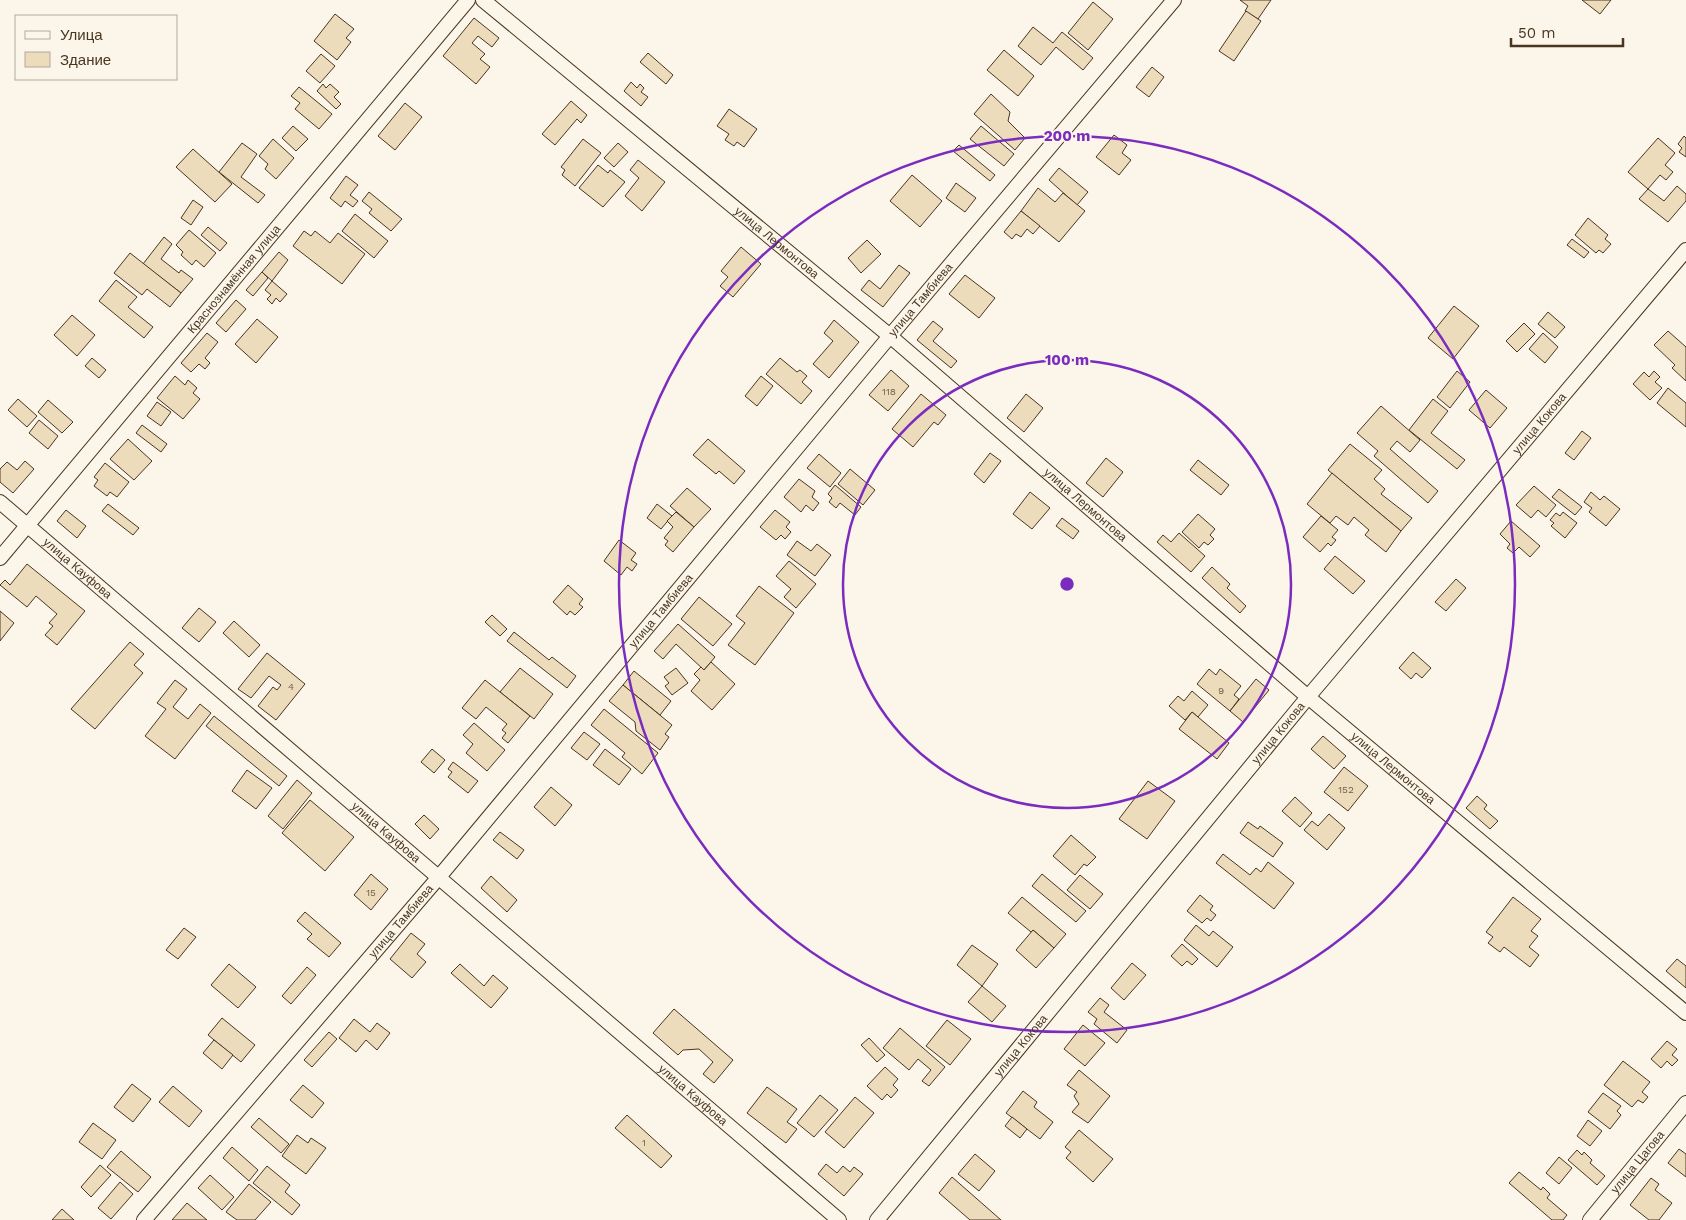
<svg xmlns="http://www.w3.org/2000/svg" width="1686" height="1220" viewBox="0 0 1686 1220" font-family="'Work Sans',sans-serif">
<rect width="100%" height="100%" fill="#fbf6e9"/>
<g fill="#ecdcbc" stroke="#4a3520">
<polygon points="1240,0 1271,0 1258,19 1245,11 1248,6"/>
<polygon points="1582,0 1611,0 1600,14"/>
<polygon points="1093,2 1113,19 1088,50 1068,33"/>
<polygon points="1246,11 1261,21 1234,61 1219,51"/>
<polygon points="335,14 354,29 346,38 351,42 337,60 314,41"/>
<polygon points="474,18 499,38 492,47 478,36 472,43 485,54 480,59 490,67 476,84 443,56"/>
<polygon points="1033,27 1053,43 1062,32 1093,58 1083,70 1056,47 1041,65 1018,46"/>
<polygon points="1004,50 1034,76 1018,96 987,70"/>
<polygon points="648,53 673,75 666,84 640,62"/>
<polygon points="321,54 335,66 320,83 306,71"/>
<polygon points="1152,67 1164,77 1149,97 1136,87"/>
<polygon points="631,82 637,88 640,84 644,88 641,92 648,97 641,106 624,91"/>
<polygon points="323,84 326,88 330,84 339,92 334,97 341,104 336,109 317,91"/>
<polygon points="299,87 332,114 319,129 295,109 300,103 291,96"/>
<polygon points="991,94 1010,112 1008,121 1025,138 1015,150 974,114"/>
<polygon points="571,101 587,115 581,123 577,119 555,145 542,134"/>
<polygon points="405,103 422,117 395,150 378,136"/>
<polygon points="729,109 757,129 744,147 737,142 734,146 725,140 729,134 717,126"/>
<polygon points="293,126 308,139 296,151 282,138"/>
<polygon points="981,126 1014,154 1004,166 970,139"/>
<polygon points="1114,135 1127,145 1122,153 1131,160 1119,175 1096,157"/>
<polygon points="1684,136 1686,138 1686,157 1679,152 1682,148 1678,144"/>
<polygon points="1658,138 1675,153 1665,165 1673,172 1666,180 1660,175 1648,189 1628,172"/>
<polygon points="273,139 294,158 276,179 265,169 268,164 259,156"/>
<polygon points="583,139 601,153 575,186 562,175 565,170 561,167"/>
<polygon points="242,143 257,154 241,177 265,195 258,203 219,172"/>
<polygon points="618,143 628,152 614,167 604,158"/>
<polygon points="959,145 995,175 990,181 953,151"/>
<polygon points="193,149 232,184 215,202 176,167"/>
<polygon points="638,160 665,182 642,211 625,196 639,178 630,170"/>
<polygon points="598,165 608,173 610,170 625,182 603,207 579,188"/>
<polygon points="1059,168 1088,192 1077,205 1049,180"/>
<polygon points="912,175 942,201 920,227 890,201"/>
<polygon points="346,176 358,185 350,195 358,201 353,207 345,201 341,207 330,198"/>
<polygon points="956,183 976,198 965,212 946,198"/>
<polygon points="1677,186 1686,194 1686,201 1668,222 1639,199 1648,189 1664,201"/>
<polygon points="1038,188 1055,202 1063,193 1085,211 1059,242 1021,211"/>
<polygon points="369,192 402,219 391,231 369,213 372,209 362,201"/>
<polygon points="193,200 203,207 191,225 181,218"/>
<polygon points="1021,211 1040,226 1033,234 1027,229 1021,237 1016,234 1012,239 1004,232"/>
<polygon points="355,214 388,241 374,258 342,231"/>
<polygon points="1588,218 1608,235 1605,239 1611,244 1603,253 1599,250 1596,253 1575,235"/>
<polygon points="208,227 227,243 220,251 201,235"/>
<polygon points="189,230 216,253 204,267 196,260 192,265 181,255 183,252 176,245"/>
<polygon points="304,231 311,236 315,231 330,243 338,233 365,254 342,284 293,246"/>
<polygon points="164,237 172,244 161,259 179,273 181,270 193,279 181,293 143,264"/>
<polygon points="1572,239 1589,252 1584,258 1567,245"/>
<polygon points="867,240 881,254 861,273 848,258"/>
<polygon points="741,247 761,264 733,297 720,286 728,277 721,271"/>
<polygon points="279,252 288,260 272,281 262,272"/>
<polygon points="130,253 181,293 170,307 147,289 142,295 114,273"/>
<polygon points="899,265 910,273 883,307 861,290 869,280 880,289"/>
<polygon points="262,272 268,278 253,296 246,290"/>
<polygon points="965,275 995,298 979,318 949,294"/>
<polygon points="116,280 137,297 128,307 153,327 144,338 99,301"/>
<polygon points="272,281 287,294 280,302 276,298 272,304 267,299 271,295 265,290"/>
<polygon points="236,300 246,309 226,332 216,323"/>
<polygon points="1454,306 1479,326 1453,359 1428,338"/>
<polygon points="1548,312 1565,327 1555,338 1538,324"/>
<polygon points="72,315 95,335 77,356 54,335"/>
<polygon points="257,319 278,337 256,363 235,344"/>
<polygon points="834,320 859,342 829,378 813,364 833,341 824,333"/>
<polygon points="933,321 943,329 933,341 957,361 951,368 917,340"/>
<polygon points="1524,323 1535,334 1517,352 1506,341"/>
<polygon points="1668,331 1686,347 1686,381 1672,368 1675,365 1654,345"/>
<polygon points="207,333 218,342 205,358 210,363 205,369 199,364 191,372 181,363"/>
<polygon points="1543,333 1558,347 1545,363 1529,349"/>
<polygon points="92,358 106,370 99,378 85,366"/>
<polygon points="780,358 797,372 800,370 807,376 802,382 812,391 801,404 766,374"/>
<polygon points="891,370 909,386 888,411 869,395"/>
<polygon points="1457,371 1470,382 1450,408 1437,397"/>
<polygon points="1654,371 1660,377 1655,382 1662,388 1650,400 1633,384 1644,372 1649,377"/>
<polygon points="175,376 185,385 188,380 197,388 193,393 200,399 183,419 157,398"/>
<polygon points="761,376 773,386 757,406 745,396"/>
<polygon points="1668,388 1686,403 1686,427 1657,403"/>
<polygon points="1486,390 1507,408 1490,428 1469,410"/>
<polygon points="921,394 946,415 938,425 934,422 913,447 892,429"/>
<polygon points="1026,394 1043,408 1024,432 1007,418"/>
<polygon points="18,399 37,416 27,427 8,410"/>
<polygon points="1433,399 1448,411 1431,433 1465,460 1457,469 1409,430"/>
<polygon points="48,400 73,422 62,433 38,412"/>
<polygon points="157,402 171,412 161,426 147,416"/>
<polygon points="1381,406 1420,440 1410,452 1397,441 1390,449 1438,491 1428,503 1374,456 1378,451 1357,433"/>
<polygon points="39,420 58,436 48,449 29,433"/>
<polygon points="142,425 167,444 161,452 136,433"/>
<polygon points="1582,431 1591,438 1574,460 1565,453"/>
<polygon points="128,439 152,461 134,480 110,459"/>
<polygon points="708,439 745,471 734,484 719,471 716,474 693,455"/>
<polygon points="1350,444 1382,470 1374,479 1385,489 1381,494 1412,518 1401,531 1328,470"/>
<polygon points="990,453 1001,461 984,483 974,474"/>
<polygon points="819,454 841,473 830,487 807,468"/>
<polygon points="1106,458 1123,472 1103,497 1086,483"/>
<polygon points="1198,460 1229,485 1221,495 1190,470"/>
<polygon points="25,461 34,469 13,493 0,482 0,469 7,462 17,470"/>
<polygon points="105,463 129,482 117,497 110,492 107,496 94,486 98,480 94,477"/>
<polygon points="850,469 875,490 863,505 838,484"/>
<polygon points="1332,473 1401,531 1386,552 1365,535 1369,530 1354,517 1348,525 1336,516 1330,523 1307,504"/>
<polygon points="799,479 815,491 812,497 819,503 813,511 806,505 801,512 784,497"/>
<polygon points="835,485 861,507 855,515 840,503 836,508 829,502 832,498 828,494"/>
<polygon points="1534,486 1556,505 1546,517 1538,510 1531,518 1516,505"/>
<polygon points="687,488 711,509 694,527 670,506"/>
<polygon points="1559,489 1582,507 1575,515 1552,497"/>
<polygon points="1030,492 1050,508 1032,529 1013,514"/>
<polygon points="1591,492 1600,500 1604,496 1620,509 1606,526 1589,512 1592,508 1584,502"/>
<polygon points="108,504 139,528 133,535 102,511"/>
<polygon points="657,504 672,516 661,529 647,518"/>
<polygon points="66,510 86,526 77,538 57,521"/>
<polygon points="775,510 790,522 786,527 791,532 785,539 781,535 776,540 760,527"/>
<polygon points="676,512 694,527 673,552 665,545 668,541 664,538 673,527 667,521"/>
<polygon points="1563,512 1577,523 1565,538 1551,526 1554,523 1550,520 1556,513 1560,516"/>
<polygon points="1198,514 1215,529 1210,535 1214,539 1208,545 1204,542 1199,548 1182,532"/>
<polygon points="1321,516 1338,530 1332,537 1336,540 1331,546 1328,543 1320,552 1303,537"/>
<polygon points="1062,518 1079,531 1073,539 1056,526"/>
<polygon points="1511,521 1540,546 1530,557 1519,547 1513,553 1507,548 1510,544 1500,534"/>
<polygon points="1179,533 1205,556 1191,572 1157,542 1163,535 1171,542"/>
<polygon points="619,540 636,553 631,560 637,564 632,571 627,567 621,575 604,561"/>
<polygon points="797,541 811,551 817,544 831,555 815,576 787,555"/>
<polygon points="1335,556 1365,581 1353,594 1324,569"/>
<polygon points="789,561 816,584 796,608 784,597 791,589 776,576"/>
<polygon points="27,564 85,611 57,645 45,635 53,626 49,623 57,614 36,596 27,607 0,585 5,580 10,585"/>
<polygon points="1212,567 1230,584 1227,588 1246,606 1240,613 1202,578"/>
<polygon points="1456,579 1466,588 1446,611 1435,602"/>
<polygon points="568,585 583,599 579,604 583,607 575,615 570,611 567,615 553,602"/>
<polygon points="759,586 794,613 755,665 728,645 745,623 736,616"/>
<polygon points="699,597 732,624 713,646 681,619"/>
<polygon points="199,608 216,622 199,642 182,628"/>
<polygon points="0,611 14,623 0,641"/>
<polygon points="492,615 507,629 500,636 485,622"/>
<polygon points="234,621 260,645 249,657 223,633"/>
<polygon points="678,624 715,657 704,670 676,644 663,659 654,651"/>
<polygon points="514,632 549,660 552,657 576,676 567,688 507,641"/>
<polygon points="130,642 144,654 134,665 143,673 95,729 71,709"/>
<polygon points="1413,652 1431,668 1422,678 1416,673 1411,679 1399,668"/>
<polygon points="267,653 305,684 276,720 258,706 273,687 277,690 281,685 269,676 251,698 238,689"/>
<polygon points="711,662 735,684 712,710 691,691 700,680 694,674 701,667 704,670"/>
<polygon points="520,668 553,694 534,719 500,692"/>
<polygon points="676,668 688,683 672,695 665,686 669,683 664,677"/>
<polygon points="1209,669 1216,675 1220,669 1241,686 1234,695 1239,699 1230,711 1197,684"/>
<polygon points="634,671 671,701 660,715 623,685"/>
<polygon points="1256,679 1269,690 1243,722 1230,711"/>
<polygon points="175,680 187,689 173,707 188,719 200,704 211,713 175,759 145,736 166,709 157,703"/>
<polygon points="485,680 530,716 508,743 502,738 506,733 502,730 507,724 486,707 476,719 462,708"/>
<polygon points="623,685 672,725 665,734 669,737 660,750 636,731 635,722 609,701"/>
<polygon points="1192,691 1208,705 1198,717 1192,712 1185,720 1169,706 1178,696 1184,701"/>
<polygon points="604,709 658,753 642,774 622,757 625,753 591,725"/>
<polygon points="1192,712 1229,743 1217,759 1179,729"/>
<polygon points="214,716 287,776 279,786 206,726"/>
<polygon points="474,723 505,750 487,771 466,753 473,744 463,735"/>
<polygon points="584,732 600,744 587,760 571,748"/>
<polygon points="1323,736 1346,756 1334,769 1311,749"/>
<polygon points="432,749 445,760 434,773 421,762"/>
<polygon points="605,749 631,769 619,785 593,765"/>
<polygon points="453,762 478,781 468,793 448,777 452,772 448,769"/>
<polygon points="1344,767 1368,786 1348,811 1324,792"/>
<polygon points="247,770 272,788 256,809 232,791"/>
<polygon points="297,780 312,793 283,829 268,816"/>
<polygon points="1148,781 1175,801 1147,839 1119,819"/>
<polygon points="551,787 572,805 555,826 534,807"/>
<polygon points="1477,796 1487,805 1484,809 1498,821 1490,829 1466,808"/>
<polygon points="1295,797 1312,813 1300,827 1282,811"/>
<polygon points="310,800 354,837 325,871 282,833"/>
<polygon points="1329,814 1345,828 1327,850 1304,830 1312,821 1318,826"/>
<polygon points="424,815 439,829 430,839 415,824"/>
<polygon points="1248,822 1258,829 1260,826 1283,843 1273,857 1240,833"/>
<polygon points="500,832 524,850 517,859 493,840"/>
<polygon points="1071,835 1096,857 1087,866 1084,864 1075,875 1053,856"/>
<polygon points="1223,854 1250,875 1256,868 1261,872 1268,862 1294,883 1274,909 1216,863"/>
<polygon points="371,874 388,889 371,910 354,895"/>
<polygon points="1042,874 1086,911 1076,922 1032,886"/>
<polygon points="1080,875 1103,894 1090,909 1067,890"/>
<polygon points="491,876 517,900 507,912 481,888"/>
<polygon points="1200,895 1213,906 1210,910 1216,915 1211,921 1207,918 1202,923 1187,911"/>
<polygon points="1022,897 1066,934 1054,948 1033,930 1031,932 1008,913"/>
<polygon points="1513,897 1541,919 1531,931 1538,936 1529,947 1539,955 1530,967 1504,947 1500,952 1488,943 1493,937 1486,932"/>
<polygon points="305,912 341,943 329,957 307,939 312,934 297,921"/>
<polygon points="1196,925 1209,936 1213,931 1233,947 1217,967 1184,940"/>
<polygon points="184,928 196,937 178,959 166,950"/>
<polygon points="1033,930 1054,948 1036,968 1016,950"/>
<polygon points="411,933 425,944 417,954 426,962 412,978 390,959"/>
<polygon points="1182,944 1198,959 1192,965 1187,961 1182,966 1171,956"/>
<polygon points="972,945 998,964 982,986 957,965"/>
<polygon points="1677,959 1686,966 1686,988 1666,971"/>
<polygon points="1132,963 1146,975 1124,1000 1111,988"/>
<polygon points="229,964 256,987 238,1008 211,985"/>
<polygon points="460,964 484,986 493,975 508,988 491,1008 451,973"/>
<polygon points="307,967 316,975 291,1004 282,996"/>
<polygon points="982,986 1006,1006 992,1022 968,1002"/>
<polygon points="1100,998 1109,1005 1104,1012 1127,1030 1117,1043 1094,1024 1097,1019 1088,1012"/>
<polygon points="674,1009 733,1060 714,1083 703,1074 713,1062 699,1049 683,1050 678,1055 653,1033"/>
<polygon points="222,1018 255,1045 241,1062 208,1035"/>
<polygon points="354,1019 370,1032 377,1023 390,1033 377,1050 366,1040 356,1052 339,1038"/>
<polygon points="947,1020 971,1039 950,1065 926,1046"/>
<polygon points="1083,1025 1105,1043 1085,1066 1064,1049"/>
<polygon points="900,1028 945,1067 929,1086 922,1081 931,1070 918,1059 909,1070 883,1048"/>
<polygon points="329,1032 337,1039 312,1067 304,1060"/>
<polygon points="869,1038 885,1055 877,1062 861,1045"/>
<polygon points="214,1040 233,1055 222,1069 203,1053"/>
<polygon points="1667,1041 1677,1049 1672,1055 1678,1060 1672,1066 1667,1061 1661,1068 1651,1059"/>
<polygon points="1623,1061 1650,1082 1642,1092 1648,1097 1643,1103 1638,1100 1632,1107 1604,1085"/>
<polygon points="885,1067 898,1079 893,1085 898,1090 891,1098 887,1094 882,1100 867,1086"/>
<polygon points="1079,1070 1110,1096 1088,1123 1072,1112 1079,1104 1074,1096 1077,1092 1067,1085"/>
<polygon points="132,1084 151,1099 133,1122 114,1107"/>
<polygon points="303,1085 324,1103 312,1118 290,1100"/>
<polygon points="173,1086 202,1111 189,1127 159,1102"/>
<polygon points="767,1087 797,1109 787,1122 797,1129 786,1143 747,1113"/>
<polygon points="1023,1091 1037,1102 1034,1107 1053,1122 1040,1139 1006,1113"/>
<polygon points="1603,1093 1621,1106 1617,1111 1621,1115 1610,1129 1588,1112"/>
<polygon points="820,1095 838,1110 814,1137 797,1123"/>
<polygon points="855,1097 874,1113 844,1148 825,1132"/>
<polygon points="627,1115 672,1156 661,1168 615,1128"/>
<polygon points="1012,1117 1027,1129 1020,1138 1005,1126"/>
<polygon points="259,1118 289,1144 281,1153 251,1127"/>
<polygon points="1588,1120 1602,1131 1590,1146 1577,1136"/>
<polygon points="93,1123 116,1140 102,1159 79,1142"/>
<polygon points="1079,1130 1113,1159 1093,1182 1066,1158 1071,1152 1065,1147"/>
<polygon points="297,1135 308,1143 311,1138 326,1148 306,1174 282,1156"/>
<polygon points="232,1147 258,1170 249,1181 223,1158"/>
<polygon points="1679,1149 1686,1154 1686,1177 1668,1163"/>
<polygon points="1577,1150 1582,1155 1584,1152 1592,1160 1590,1163 1605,1176 1597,1185 1568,1160"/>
<polygon points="121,1151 151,1177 138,1192 107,1167"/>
<polygon points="975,1154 995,1171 979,1191 958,1174"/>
<polygon points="1559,1157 1572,1168 1559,1184 1546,1173"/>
<polygon points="826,1164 837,1173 843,1166 850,1172 854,1167 863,1174 844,1196 818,1174"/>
<polygon points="100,1165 111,1175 91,1197 81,1187"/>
<polygon points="267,1166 290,1185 285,1192 300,1205 292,1215 253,1183"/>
<polygon points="1519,1172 1541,1190 1543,1187 1550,1194 1547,1198 1567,1215 1563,1220 1552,1220 1509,1183"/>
<polygon points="210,1175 234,1197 222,1210 198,1188"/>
<polygon points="952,1177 1001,1220 970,1220 939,1193"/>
<polygon points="1651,1178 1659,1184 1655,1190 1672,1203 1659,1220 1649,1220 1630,1205"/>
<polygon points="120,1182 133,1194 111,1219 98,1208"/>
<polygon points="249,1184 271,1202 255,1220 237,1220 226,1212"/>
<polygon points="187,1203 207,1220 172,1220"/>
<polygon points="62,1209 74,1220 52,1220"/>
</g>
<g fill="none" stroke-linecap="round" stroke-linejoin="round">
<g stroke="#4a3520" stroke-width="16">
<g id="street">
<path id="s1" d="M483 0 890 336 1308 697 1686 1013"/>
<path id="s2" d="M0 502 839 1220"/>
<path id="s3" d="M0 558 468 0"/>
<path id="s4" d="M144 1220 439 877 890 336 1174 0"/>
<path id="s5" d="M877 1220 1308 697 1686 250"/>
<path id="s6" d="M1590 1220 1686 1103"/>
</g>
</g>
<use href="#street" stroke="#fbf6e9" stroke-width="14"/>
</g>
<g fill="none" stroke="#7b2cbf" stroke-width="2.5">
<circle cx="1067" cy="584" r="224"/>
<circle cx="1067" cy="584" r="448"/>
</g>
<g text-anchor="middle" stroke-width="4" stroke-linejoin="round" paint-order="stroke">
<g font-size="10" fill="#725f47">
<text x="889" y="395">118</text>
<text x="291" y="690">4</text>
<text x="1221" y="694">9</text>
<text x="1346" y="793">152</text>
<text x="371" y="896">15</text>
<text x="644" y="1146">1</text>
</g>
<g font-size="12" fill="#4a3520" stroke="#fbf6e9">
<text dy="4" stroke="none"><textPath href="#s1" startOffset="381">улица Лермонтова</textPath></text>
<text dy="4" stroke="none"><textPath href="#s3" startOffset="364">Краснознамённая улица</textPath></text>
<text dy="4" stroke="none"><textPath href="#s4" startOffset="1204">улица Тамбиева</textPath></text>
<text dy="4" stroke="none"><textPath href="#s5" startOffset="1036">улица Кокова</textPath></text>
<text dy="4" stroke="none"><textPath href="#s1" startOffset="786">улица Лермонтова</textPath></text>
<text dy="4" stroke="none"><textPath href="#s2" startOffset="102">улица Кауфова</textPath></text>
<text dy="4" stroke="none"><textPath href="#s4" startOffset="799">улица Тамбиева</textPath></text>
<text dy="4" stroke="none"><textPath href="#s5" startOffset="631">улица Кокова</textPath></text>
<text dy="4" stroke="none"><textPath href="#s1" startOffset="1191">улица Лермонтова</textPath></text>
<text dy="4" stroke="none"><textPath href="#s2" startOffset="508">улица Кауфова</textPath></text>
<text dy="4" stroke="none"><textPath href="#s4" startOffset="394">улица Тамбиева</textPath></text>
<text dy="4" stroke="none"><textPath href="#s5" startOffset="226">улица Кокова</textPath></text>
<text dy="4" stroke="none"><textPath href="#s2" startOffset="912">улица Кауфова</textPath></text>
<text dy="4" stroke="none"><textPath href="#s6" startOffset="75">улица Цагова</textPath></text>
</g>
</g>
<circle cx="1067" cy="584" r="8" fill="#7b2cbf" stroke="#fbf6e9" stroke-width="2.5"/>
<g font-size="15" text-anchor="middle" font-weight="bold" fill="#7b2cbf" stroke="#fbf6e9" stroke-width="4" stroke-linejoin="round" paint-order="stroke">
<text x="1067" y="141">200 m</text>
<text x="1067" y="365">100 m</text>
</g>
<rect x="15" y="15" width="162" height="65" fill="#fbf6e9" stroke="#b4a999"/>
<rect x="25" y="31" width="25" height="8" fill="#fbf6e9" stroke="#b4a999"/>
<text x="60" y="40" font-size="15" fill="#4a3520">Улица</text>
<rect x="25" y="52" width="25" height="15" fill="#ecdcbc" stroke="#b4a999"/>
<text x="60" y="65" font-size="15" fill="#4a3520">Здание</text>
<path d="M1511 38v8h112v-8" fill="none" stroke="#4a3520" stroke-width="2.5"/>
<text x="1518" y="38" font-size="15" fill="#4a3520" stroke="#fbf6e9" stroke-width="4" paint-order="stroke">50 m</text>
</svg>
